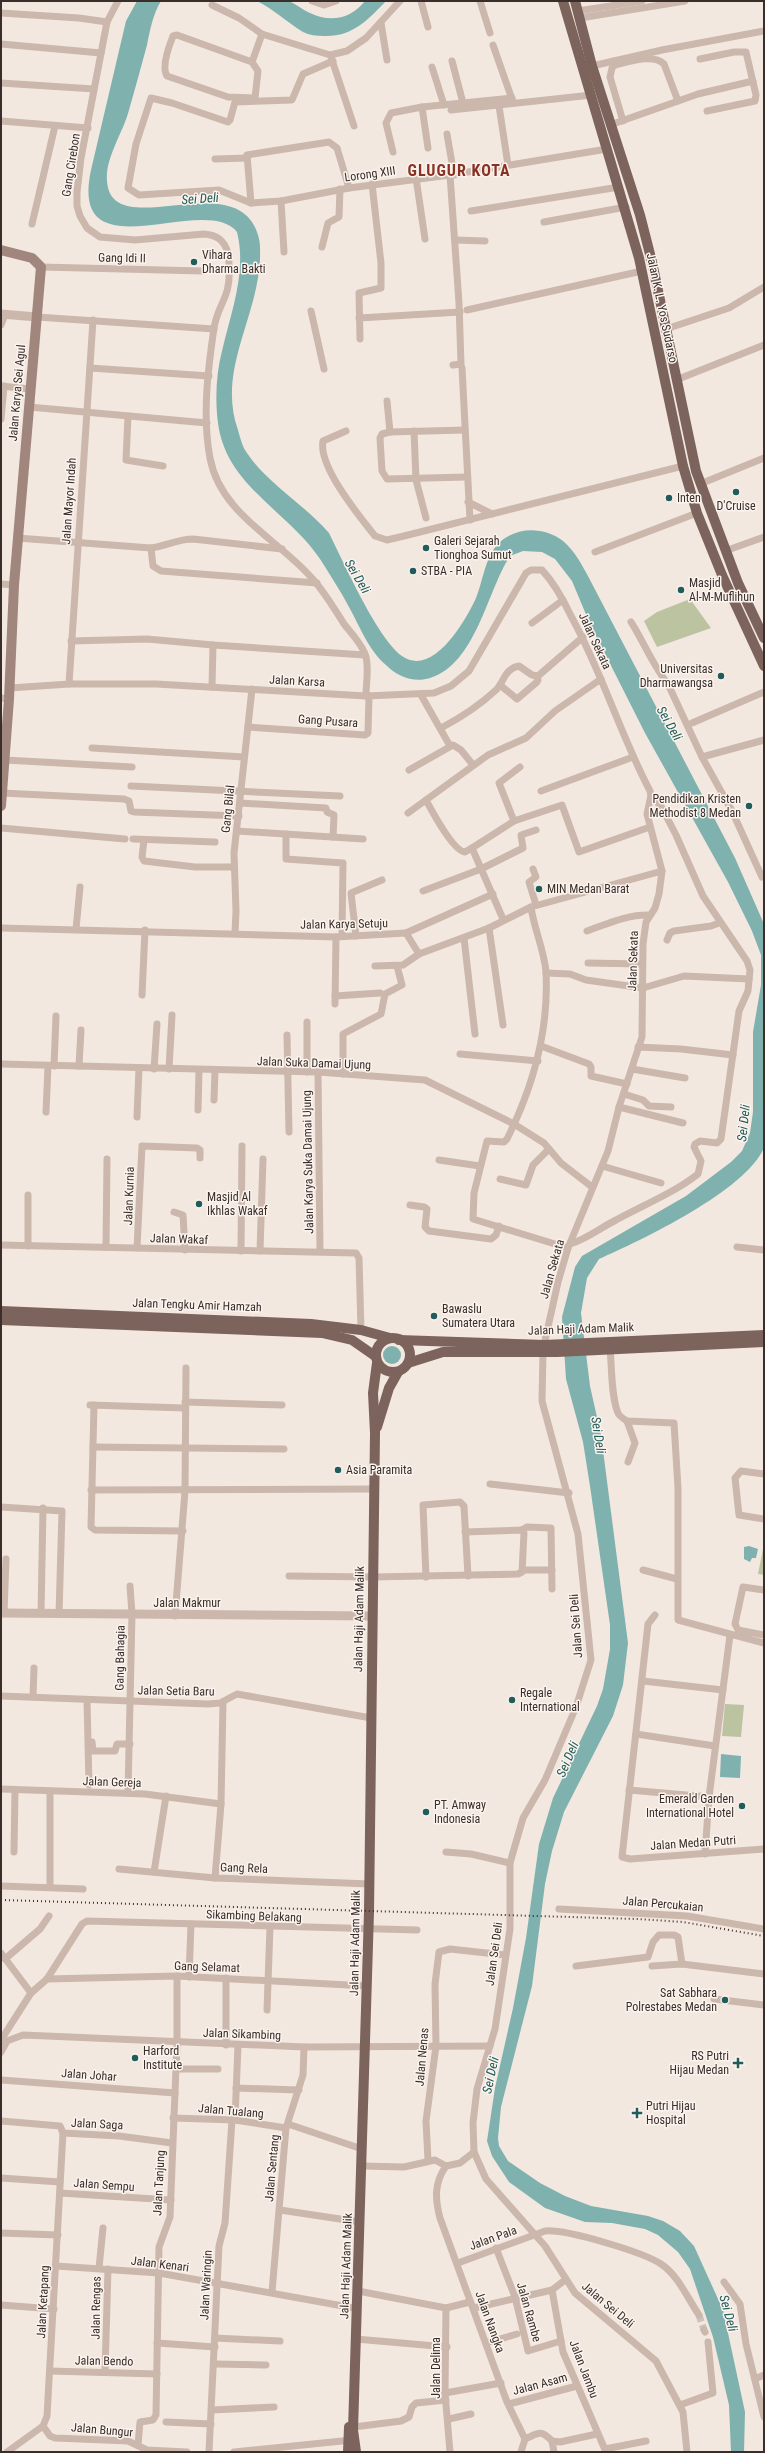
<svg xmlns="http://www.w3.org/2000/svg" width="765" height="2453" viewBox="0 0 765 2453" font-family="'Roboto Condensed',sans-serif">
<rect width="100%" height="100%" fill="#f3e8e0"/>
<g fill="#bbc3a0">
<polygon points="690,599 711,628 657,647 644,621 657,612"/>
<polygon points="764,1544 764,1575 758,1574"/>
<polygon points="725,1704 744,1705 741,1737 722,1736"/>
</g>
<g fill="#7fb1ae">
<path d="M137 1H161C153 14 150 30 147 45 141 67 135 89 129 110 123 133 105 158 107 181 111 244 234 166 257 232 261 242 260 251 260 260 257 319 217 371 238 430 240 437 242 445 245 450 265 482 304 504 329 533 344 563 377 638 402 656 433 678 466 620 476 598 482 583 484 566 492 552 507 527 541 524 563 541 575 551 582 565 589 578L735 858 764 924V1148C745 1191 642 1240 599 1259L587 1278 581 1313 590 1386 601 1435 628 1643 623 1685 613 1716 564 1812 552 1851 545 1884 532 1986 501 2107 498 2138 499 2146 508 2161 540 2183 565 2196 591 2206 648 2216 663 2221 680 2231 694 2246 723 2310 745 2412 744 2452H731L729 2405 713 2337 690 2269 678 2252 658 2235 645 2229 612 2223 585 2222 545 2208 509 2182 492 2156 487 2141 495 2088 513 2008 526 1938 539 1844 553 1798 597 1706 603 1689 610 1649V1625L590 1486 583 1442 566 1379 562 1317 575 1267 582 1256 686 1196 731 1162 742 1151 750 1133 753 1112V1032L761 985V955L752 931 728 882 645 733 590 624 572 581 555 559 542 552 523 551 510 556C487 591 476 664 430 678 414 683 398 677 386 665 369 651 359 625 349 607 340 590 330 575 320 559 288 511 226 486 218 423 215 400 216 374 222 351 231 312 247 272 237 232 205 191 68 277 91 170L126 21Z"/>
<path d="M257 1C266 1 279 0 288 1 295 3 303 10 310 13 330 23 351 19 365 1H386C368 20 352 37 324 36 317 36 309 35 303 32 287 22 273 9 257 1Z"/>
<circle cx="392" cy="1355" r="9"/>
<polygon points="749,1546 758,1549 756,1558 752,1558 750,1562 744,1559 744,1547"/>
<polygon points="721,1754 741,1756 740,1778 720,1777"/>
</g>
<g fill="none" stroke-linecap="round" stroke-linejoin="round">
<polyline stroke="#cec3bc" stroke-width="7" stroke-dasharray="7 3.5" stroke-linecap="butt" points="699,2315 704,2330"/>
<g stroke="#ccb7ac" stroke-width="7">
<path d="M118 1 107 22 81 158 77 192V206L80 216 87 228 100 237 135 240 204 234C217 235 224 240 228 253 229 257 229 263 229 268 231 298 218 303 214 328 208 369 202 416 210 458 220 512 274 537 309 575 323 589 333 607 344 624 351 633 363 645 366 657 369 669 366 683 366 696"/>
<polyline points="312,1 324,5 336,1"/>
<polyline points="421,1 428,27"/>
<polyline points="480,1 490,33"/>
<polyline points="212,5 239,18 262,34 330,55 347,51 366,38 400,1"/>
<polyline points="578,11 642,1"/>
<polyline points="1,13 79,18 107,22"/>
<polyline points="580,18 685,1"/>
<polyline points="381,23 387,60"/>
<polyline points="1,44 101,53"/>
<polyline points="493,45 513,102"/>
<polyline points="331,57 354,126"/>
<polyline points="700,59 734,52 746,52 756,95 755,101 707,111"/>
<polyline points="333,61 303,74 292,100 235,102 230,120 228,122 172,103 151,98 136,144 128,188 139,195 219,190 251,203 247,155 329,142 337,148 349,188"/>
<polyline points="452,61 463,103"/>
<path d="M252 62 177 35 173 36C169 46 161 67 167 76L228 97 255 98 258 71 252 62 262 34"/>
<polyline points="592,66 662,50 764,31"/>
<polyline points="432,67 444,105"/>
<polyline points="1,83 94,89"/>
<polyline points="499,106 508,165"/>
<polyline points="422,107 428,148"/>
<polyline points="451,110 592,95"/>
<polyline points="1,121 88,128"/>
<path d="M623 121 610 77 612 68 615 65C628 62 653 53 664 64L678 101"/>
<polyline points="610,125 698,94 753,81"/>
<polyline points="447,134 454,175"/>
<polyline points="393,152 386,123 391,113 422,107 512,98"/>
<polyline points="215,159 247,158"/>
<polyline points="450,175 459,303 461,364 453,365"/>
<polyline points="416,178 425,239"/>
<polyline points="281,201 284,252"/>
<polyline points="251,203 281,201 349,188 450,175 607,149"/>
<polyline points="471,211 619,187"/>
<polyline points="544,222 626,207"/>
<polyline points="32,224 55,126"/>
<polyline points="455,240 485,241"/>
<polyline points="322,247 328,223 339,217 340,189"/>
<polyline points="41,267 203,271"/>
<polyline points="467,310 642,271"/>
<polyline points="311,311 324,369"/>
<polyline points="37,317 214,329"/>
<polyline points="359,318 460,312"/>
<polyline points="1,325 5,315"/>
<polyline points="666,329 729,308 764,287"/>
<polyline points="360,339 359,293 381,288 381,263 372,184"/>
<polyline points="90,368 209,376"/>
<polyline points="462,368 470,520"/>
<polyline points="676,380 764,345"/>
<polyline points="1,386 30,389"/>
<polyline points="387,401 390,432 465,430"/>
<polyline points="29,407 207,423"/>
<polyline points="128,416 126,460 163,466"/>
<polyline points="1,419 4,386"/>
<path d="M346 431 323 441C318 466 359 516 375 536L387 540 404 536 683 466"/>
<polyline points="414,431 416,480 426,518"/>
<polyline points="390,432 382,434 380,438 382,471 387,479 467,477"/>
<polyline points="700,484 764,458"/>
<polyline points="468,502 492,514"/>
<path d="M17 538 151 548C166 546 178 539 193 539L282 549"/>
<polyline points="151,548 153,566 161,571 317,583"/>
<polyline points="725,551 764,537"/>
<polyline points="595,552 697,513"/>
<polyline points="1,584 14,585"/>
<path d="M631 622C640 635 658 675 667 682L702 757"/>
<polyline points="532,623 563,600"/>
<polyline points="71,641 147,639 213,645 365,655"/>
<polyline points="69,684 93,320"/>
<polyline points="500,685 517,699 537,682 538,680 536,676"/>
<polyline points="212,687 213,645"/>
<path d="M10 688 69 684H156L366 696 434 693 451 686 469 671 526 573 531 570H542C555 584 563 599 571 616 602 672 620 734 650 791L651 795 647 814 662 871 659 894 655 908 646 922 643 944 642 1037 619 1107 608 1151 568 1248 558 1282 544 1345"/>
<polyline points="421,695 450,746"/>
<polyline points="1,698 9,699"/>
<polyline points="692,723 764,692"/>
<polyline points="248,727 365,735 368,733 369,696"/>
<path d="M441 728C460 718 480 705 496 690 504 682 505 668 519 666L532 675 538 676 583 637"/>
<polyline points="92,748 244,757"/>
<polyline points="5,760 132,767"/>
<polyline points="409,770 453,745 461,750 473,765"/>
<polyline points="131,786 340,796"/>
<polyline points="541,791 633,757"/>
<polyline points="2,793 124,799 129,801 131,811 134,812 239,816"/>
<path d="M426 800C432 811 453 851 465 852L472 848"/>
<polyline points="240,803 326,808 327,812 334,815 333,837"/>
<polyline points="408,813 488,755 526,738 555,711 601,679"/>
<polyline points="514,821 499,783 520,767"/>
<polyline points="1,828 125,839"/>
<polyline points="237,831 363,839"/>
<polyline points="286,834 286,859 343,863 342,936"/>
<polyline points="133,839 215,842"/>
<polyline points="144,840 142,857 144,861 195,867 233,867"/>
<polyline points="533,869 536,877 529,882 536,905"/>
<polyline points="762,877 732,811 702,757 764,740"/>
<polyline points="423,891 481,869 523,848 521,835 536,830"/>
<path d="M531 907C534 929 544 949 546 972 549 1031 533 1087 507 1139L504 1142 487 1141 474 1193 473 1219 568 1248"/>
<polyline points="503,919 472,848 514,821 562,805 579,852 650,827"/>
<polyline points="1,928 336,937 406,933 419,954 489,928 531,907 662,871"/>
<polyline points="489,928 503,1025"/>
<polyline points="76,929 80,887"/>
<path d="M587 931C607 924 628 914 650 915"/>
<polyline points="235,933 236,911 234,853 252,689"/>
<polyline points="406,933 493,894"/>
<polyline points="356,936 351,893 382,880"/>
<polyline points="464,938 475,1034"/>
<polyline points="667,940 670,933 674,931 711,926 719,923"/>
<polyline points="588,963 642,964"/>
<polyline points="375,966 403,965 419,954"/>
<polyline points="546,973 570,974 586,980 643,988 684,976 749,979"/>
<polyline points="142,995 145,930"/>
<polyline points="335,996 380,993"/>
<polyline points="335,1004 336,937"/>
<polyline points="287,1035 289,1132"/>
<polyline points="541,1046 589,1064 591,1067 591,1076 627,1084"/>
<polyline points="638,1047 681,1049 733,1055"/>
<polyline points="460,1054 538,1061"/>
<polyline points="1,1064 318,1072 425,1080 514,1124 544,1143 561,1163 592,1187"/>
<polyline points="54,1066 56,1016"/>
<polyline points="79,1066 81,1030"/>
<polyline points="154,1069 157,1024"/>
<polyline points="169,1069 172,1015"/>
<polyline points="632,1069 685,1078"/>
<polyline points="307,1072 307,1022"/>
<polyline points="318,1072 320,1251"/>
<polyline points="343,1074 343,1034 381,1014 385,994 402,985 397,966"/>
<polyline points="624,1094 643,1100 649,1106 671,1107"/>
<polyline points="214,1100 215,1070"/>
<polyline points="619,1107 683,1123"/>
<polyline points="198,1110 199,1070"/>
<polyline points="46,1112 48,1066"/>
<polyline points="137,1117 139,1068"/>
<polyline points="439,1160 480,1166"/>
<polyline points="602,1166 661,1183"/>
<polyline points="500,1179 526,1185 533,1165 549,1149"/>
<polyline points="28,1195 28,1246"/>
<polyline points="410,1205 424,1207 427,1209 425,1227 429,1231 491,1239 496,1235 499,1226"/>
<polyline points="174,1212 183,1215 185,1250"/>
<path d="M570 1244C587 1239 600 1228 616 1220 643 1205 674 1193 698 1174L701 1161 694 1147 695 1144 700 1141 717 1143 721 1139 739 1011 748 991 750 970 747 961 703 896 676 835 662 808 651 795"/>
<polyline points="1,1245 356,1253 359,1258 361,1330"/>
<polyline points="106,1247 107,1159"/>
<polyline points="737,1247 764,1250"/>
<polyline points="137,1248 142,1146 197,1148 200,1150 200,1158"/>
<polyline points="241,1251 242,1146"/>
<polyline points="260,1251 263,1159"/>
<path d="M610 1349C612 1367 611 1397 618 1413 619 1416 624 1419 627 1421L674 1423 678 1488V1620L764 1643"/>
<polyline points="543,1352 542,1401 578,1534 591,1660 576,1707 545,1780 523,1818 510,1863 510,1929 495,2029 477,2089 473,2123 474,2152 486,2179 545,2246 575,2293 656,2361 683,2412 687,2452"/>
<polyline points="185,1402 282,1405"/>
<polyline points="90,1405 185,1408"/>
<polyline points="94,1405 91,1527 95,1530 183,1531"/>
<polyline points="627,1421 635,1443 628,1462"/>
<polyline points="93,1447 284,1449"/>
<polyline points="764,1474 741,1471 735,1478 739,1515 764,1519"/>
<polyline points="490,1484 569,1493"/>
<polyline points="91,1490 374,1489"/>
<polyline points="1,1507 62,1511 59,1614"/>
<polyline points="522,1530 527,1527 551,1528 552,1589"/>
<polyline points="523,1570 552,1570"/>
<polyline points="643,1570 677,1579"/>
<polyline points="289,1576 373,1577 518,1574 522,1572 524,1533 522,1530 465,1532"/>
<polyline points="426,1577 423,1505 460,1502 464,1506 468,1576"/>
<polyline points="764,1590 743,1587 735,1624 738,1630 764,1635"/>
<polyline points="4,1613 6,1559"/>
<polyline points="41,1614 43,1508"/>
<polyline points="655,1615 648,1624 622,1857 630,1859 764,1849"/>
<polyline points="175,1616 185,1491 186,1368"/>
<polyline points="643,1681 723,1690"/>
<polyline points="1,1696 208,1704 220,1703 237,1694 371,1718"/>
<polyline points="33,1697 34,1668"/>
<polyline points="87,1700 89,1785"/>
<polyline points="636,1734 715,1746"/>
<polyline points="92,1742 93,1751 115,1751 117,1744 130,1744"/>
<polyline points="1,1789 145,1794 221,1804"/>
<polyline points="629,1790 709,1797"/>
<polyline points="50,1791 50,1887"/>
<polyline points="128,1793 132,1614 130,1586"/>
<polyline points="14,1852 15,1790"/>
<polyline points="446,1852 471,1854 510,1863"/>
<polyline points="705,1854 709,1797 730,1635"/>
<polyline points="119,1869 215,1878 370,1884"/>
<polyline points="154,1872 166,1796"/>
<polyline points="215,1878 221,1804 223,1702"/>
<polyline points="1,1886 83,1889"/>
<polyline points="559,1909 687,1916 764,1929"/>
<polyline points="1,1953 31,1993"/>
<polyline points="5,1959 40,1929 49,1916"/>
<polyline points="576,1966 648,1957 653,1942 659,1935 674,1935 678,1937 682,1964"/>
<polyline points="652,1966 682,1964 764,1974"/>
<polyline points="189,1977 191,1924"/>
<polyline points="226,1978 226,2045"/>
<polyline points="47,1979 177,1976 367,1986"/>
<polyline points="714,1999 764,2005"/>
<polyline points="267,2010 270,1927"/>
<polyline points="1,2040 31,1993 47,1979 82,1924 87,1921 417,1930"/>
<polyline points="1,2052 7,2041 23,2035 304,2047 490,2046"/>
<polyline points="176,2069 218,2069"/>
<polyline points="1,2080 175,2093"/>
<polyline points="236,2088 299,2090"/>
<polyline points="173,2118 235,2120 286,2128"/>
<polyline points="235,2120 238,2045"/>
<polyline points="1,2121 60,2126 63,2133 119,2136 172,2143"/>
<polyline points="288,2124 362,2149"/>
<path d="M474 2152 460 2163 446 2166C434 2183 435 2199 440 2218L507 2402 525 2439C539 2433 540 2429 552 2441L560 2442 597 2434"/>
<polyline points="428,2160 426,2121 436,2046 435,1984 439,1952 450,1949 505,1955"/>
<polyline points="362,2166 404,2167 435,2160 446,2166"/>
<polyline points="1,2178 60,2182"/>
<polyline points="60,2193 171,2200"/>
<polyline points="280,2210 360,2222"/>
<polyline points="1,2233 58,2235"/>
<polyline points="496,2248 515,2297 528,2351 561,2341"/>
<path d="M458 2263 545 2231C566 2229 643 2252 661 2264 678 2275 688 2299 699 2315"/>
<polyline points="56,2266 159,2273 354,2308"/>
<polyline points="99,2268 103,2228"/>
<polyline points="724,2282 740,2304 746,2344 764,2417"/>
<polyline points="552,2290 563,2352 606,2452"/>
<polyline points="358,2291 446,2308 470,2302"/>
<polyline points="272,2292 286,2128 303,2075 304,2047"/>
<polyline points="1,2305 54,2309"/>
<polyline points="446,2308 445,2393 450,2452"/>
<polyline points="474,2308 552,2290 565,2280"/>
<polyline points="704,2330 705,2332"/>
<polyline points="215,2338 280,2341"/>
<polyline points="356,2339 447,2347"/>
<polyline points="157,2343 215,2347"/>
<polyline points="486,2343 517,2334"/>
<polyline points="214,2364 266,2365"/>
<polyline points="50,2371 157,2374"/>
<polyline points="105,2372 108,2269"/>
<polyline points="755,2379 764,2375"/>
<polyline points="445,2393 501,2383"/>
<polyline points="509,2404 577,2386"/>
<polyline points="680,2405 713,2393 708,2342"/>
<polyline points="212,2410 274,2407"/>
<polyline points="449,2419 471,2414"/>
<polyline points="166,2422 211,2424"/>
<polyline points="43,2426 50,2436 55,2438 128,2441 147,2450 187,2452"/>
<polyline points="354,2427 401,2421 409,2417 412,2407 416,2403 446,2400"/>
<polyline points="552,2441 554,2452"/>
<polyline points="138,2445 140,2422 153,2420 156,2415 159,2247 170,2217 177,2043 177,1976"/>
<polyline points="605,2449 646,2441"/>
<polyline points="7,2452 43,2426 47,2416 63,2133"/>
<polyline points="209,2452 219,2246 225,2223 232,2120"/>
<polyline points="234,2452 352,2440"/>
<polyline points="521,2452 525,2439"/>
</g>
<g stroke="#ccb7ac" stroke-width="9">
<polyline points="1,314 37,317"/>
<polyline points="1,1613 372,1616"/>
</g>
<polyline stroke="#a0867d" stroke-width="10" points="1,250 32,258 41,267 14,585 9,699 1,806"/>
<g stroke="#7c635c" stroke-width="10">
<polyline points="563,1 639,258 683,466 697,513 722,575 764,666"/>
<polyline points="575,1 592,66 640,215 652,262 696,471 738,583 764,638"/>
<polyline points="1,1311 311,1324 361,1330 390,1338"/>
<polyline points="1,1320 322,1333 352,1340 375,1356"/>
<circle cx="393" cy="1355" r="17"/>
<polyline points="399,1340 544,1345 764,1335"/>
<polyline points="408,1363 443,1352 557,1352 764,1342"/>
<polyline points="377,1427 389,1388 398,1372"/>
<polyline points="348,2452 349,2427"/>
<polyline points="356,2452 353,2430 369,1912 375,1433 373,1393 377,1363"/>
</g>
<polyline stroke="#3a2e2b" stroke-width="2" stroke-dasharray="1 3" stroke-linecap="butt" points="1,1900 637,1919 683,1922 764,1936"/>
</g>
<g fill="#205c5a" stroke="#fbf3ed" stroke-width="1.5">
<circle cx="194" cy="262" r="4"/>
<circle cx="736" cy="492" r="4"/>
<circle cx="669" cy="498" r="4"/>
<circle cx="426" cy="548" r="4"/>
<circle cx="413" cy="571" r="4"/>
<circle cx="681" cy="590" r="4"/>
<circle cx="721" cy="676" r="4"/>
<circle cx="749" cy="806" r="4"/>
<circle cx="539" cy="889" r="4"/>
<circle cx="199" cy="1204" r="4"/>
<circle cx="434" cy="1316" r="4"/>
<circle cx="338" cy="1470" r="4"/>
<circle cx="512" cy="1700" r="4"/>
<circle cx="742" cy="1806" r="4"/>
<circle cx="426" cy="1812" r="4"/>
<circle cx="725" cy="2000" r="4"/>
<circle cx="135" cy="2058" r="4"/>
<path d="M736 2057h4v4h4v4h-4v4h-4v-4h-4v-4h4z"/>
<path d="M635 2107h4v4h4v4h-4v4h-4v-4h-4v-4h4z"/>
</g>
<g text-anchor="middle" stroke-width="3" stroke-linejoin="round" paint-order="stroke">
<g font-size="12" fill="#3a2e2b" stroke="#fbf3ed">
<text transform="translate(71 165) rotate(-81)" y="4">Gang Cirebon</text>
<text transform="translate(370 174) rotate(-8)" y="4">Lorong XIII</text>
<text transform="translate(122 258) rotate(1)" y="4">Gang Idi II</text>
<text transform="translate(662 308) rotate(78)" y="4">Jalan K. L. Yos Sudarso</text>
<text transform="translate(17 393) rotate(-85)" y="4">Jalan Karya Sei Agul</text>
<text transform="translate(69 501) rotate(-86)" y="4">Jalan Mayor Indah</text>
<text transform="translate(595 641) rotate(65)" y="4">Jalan Sekata</text>
<text transform="translate(297 681) rotate(3)" y="4">Jalan Karsa</text>
<text transform="translate(328 721) rotate(4)" y="4">Gang Pusara</text>
<text transform="translate(228 809) rotate(-84)" y="4">Gang Bilal</text>
<text transform="translate(344 924) rotate(-1)" y="4">Jalan Karya Setuju</text>
<text transform="translate(633 961) rotate(-88)" y="4">Jalan Sekata</text>
<text transform="translate(314 1063) rotate(2)" y="4">Jalan Suka Damai Ujung</text>
<text transform="translate(308 1162) rotate(-91)" y="4">Jalan Karya Suka Damai Ujung</text>
<text transform="translate(129 1196) rotate(-88)" y="4">Jalan Kurnia</text>
<text transform="translate(179 1239) rotate(2)" y="4">Jalan Wakaf</text>
<text transform="translate(552 1269) rotate(-74)" y="4">Jalan Sekata</text>
<text transform="translate(197 1305) rotate(2)" y="4">Jalan Tengku Amir Hamzah</text>
<text transform="translate(581 1329) rotate(-2)" y="4">Jalan Haji Adam Malik</text>
<text x="187" y="1607">Jalan Makmur</text>
<text transform="translate(359 1619) rotate(-89)" y="4">Jalan Haji Adam Malik</text>
<text transform="translate(576 1626) rotate(-94)" y="4">Jalan Sei Deli</text>
<text transform="translate(120 1658) rotate(-89)" y="4">Gang Bahagia</text>
<text transform="translate(176 1691) rotate(1)" y="4">Jalan Setia Baru</text>
<text transform="translate(112 1782) rotate(2)" y="4">Jalan Gereja</text>
<text transform="translate(693 1843) rotate(-4)" y="4">Jalan Medan Putri</text>
<text transform="translate(244 1868) rotate(2)" y="4">Gang Rela</text>
<text transform="translate(663 1904) rotate(5)" y="4">Jalan Percukaian</text>
<text transform="translate(254 1916) rotate(2)" y="4">Sikambing Belakang</text>
<text transform="translate(355 1943) rotate(-89)" y="4">Jalan Haji Adam Malik</text>
<text transform="translate(494 1954) rotate(-82)" y="4">Jalan Sei Deli</text>
<text transform="translate(207 1967) rotate(2)" y="4">Gang Selamat</text>
<text transform="translate(242 2034) rotate(2)" y="4">Jalan Sikambing</text>
<text transform="translate(422 2057) rotate(-85)" y="4">Jalan Nenas</text>
<text transform="translate(89 2075) rotate(4)" y="4">Jalan Johar</text>
<text transform="translate(231 2111) rotate(5)" y="4">Jalan Tualang</text>
<text transform="translate(97 2124) rotate(3)" y="4">Jalan Saga</text>
<text transform="translate(272 2168) rotate(-85)" y="4">Jalan Sentang</text>
<text transform="translate(159 2183) rotate(-87)" y="4">Jalan Tanjung</text>
<text transform="translate(104 2185) rotate(4)" y="4">Jalan Sempu</text>
<text transform="translate(493 2238) rotate(-20)" y="4">Jalan Pala</text>
<text transform="translate(160 2264) rotate(7)" y="4">Jalan Kenari</text>
<text transform="translate(346 2266) rotate(-88)" y="4">Jalan Haji Adam Malik</text>
<text transform="translate(206 2285) rotate(-87)" y="4">Jalan Waringin</text>
<text transform="translate(43 2302) rotate(-87)" y="4">Jalan Ketapang</text>
<text transform="translate(608 2305) rotate(40)" y="4">Jalan Sei Deli</text>
<text transform="translate(96 2308) rotate(-89)" y="4">Jalan Rengas</text>
<text transform="translate(529 2312) rotate(74)" y="4">Jalan Rambe</text>
<text transform="translate(490 2322) rotate(70)" y="4">Jalan Nangka</text>
<text transform="translate(104 2361) rotate(1)" y="4">Jalan Bendo</text>
<text transform="translate(436 2368) rotate(-90)" y="4">Jalan Delima</text>
<text transform="translate(584 2369) rotate(69)" y="4">Jalan Jambu</text>
<text transform="translate(540 2384) rotate(-15)" y="4">Jalan Asam</text>
<text transform="translate(102 2430) rotate(5)" y="4">Jalan Bungur</text>
</g>
<g font-size="12" fill="#3a2e2b" stroke="#fbf3ed" text-anchor="start">
<text x="202" y="259">Vihara<tspan x="202" dy="14">Dharma Bakti</tspan></text>
<text x="677" y="502">Inten</text>
<text x="736" y="510" text-anchor="middle">D'Cruise</text>
<text x="434" y="545">Galeri Sejarah<tspan x="434" dy="14">Tionghoa Sumut</tspan></text>
<text x="421" y="575">STBA - PIA</text>
<text x="689" y="587">Masjid<tspan x="689" dy="14">Al-M-Muflihun</tspan></text>
<text x="713" y="673" text-anchor="end">Universitas<tspan x="713" dy="14">Dharmawangsa</tspan></text>
<text x="741" y="803" text-anchor="end">Pendidikan Kristen<tspan x="741" dy="14">Methodist 8 Medan</tspan></text>
<text x="547" y="893">MIN Medan Barat</text>
<text x="207" y="1201">Masjid Al<tspan x="207" dy="14">Ikhlas Wakaf</tspan></text>
<text x="442" y="1313">Bawaslu<tspan x="442" dy="14">Sumatera Utara</tspan></text>
<text x="346" y="1474">Asia Paramita</text>
<text x="520" y="1697">Regale<tspan x="520" dy="14">International</tspan></text>
<text x="734" y="1803" text-anchor="end">Emerald Garden<tspan x="734" dy="14">International Hotel</tspan></text>
<text x="434" y="1809">PT. Amway<tspan x="434" dy="14">Indonesia</tspan></text>
<text x="717" y="1997" text-anchor="end">Sat Sabhara<tspan x="717" dy="14">Polrestabes Medan</tspan></text>
<text x="143" y="2055">Harford<tspan x="143" dy="14">Institute</tspan></text>
<text x="729" y="2060" text-anchor="end">RS Putri<tspan x="729" dy="14">Hijau Medan</tspan></text>
<text x="646" y="2110">Putri Hijau<tspan x="646" dy="14">Hospital</tspan></text>
</g>
<g font-size="13" font-style="italic" fill="#205c5a" stroke="#fbf3ed">
<text transform="translate(200 198) rotate(-4)" y="5">Sei Deli</text>
<text transform="translate(358 576) rotate(59)" y="5">Sei Deli</text>
<text transform="translate(670 723) rotate(60)" y="5">Sei Deli</text>
<text transform="translate(743 1123) rotate(-84)" y="5">Sei Deli</text>
<text transform="translate(599 1435) rotate(81)" y="5">Sei Deli</text>
<text transform="translate(567 1759) rotate(-67)" y="5">Sei Deli</text>
<text transform="translate(490 2075) rotate(-78)" y="5">Sei Deli</text>
<text transform="translate(729 2313) rotate(75)" y="5">Sei Deli</text>
</g>
<g font-size="16" font-weight="bold" letter-spacing="1" fill="#893123" stroke="#fbf3ed">
<text x="459" y="176">GLUGUR KOTA</text>
</g>
</g>
<rect width="765" height="2453" fill="none" stroke="#3a2e2b" stroke-width="4"/>
</svg>
